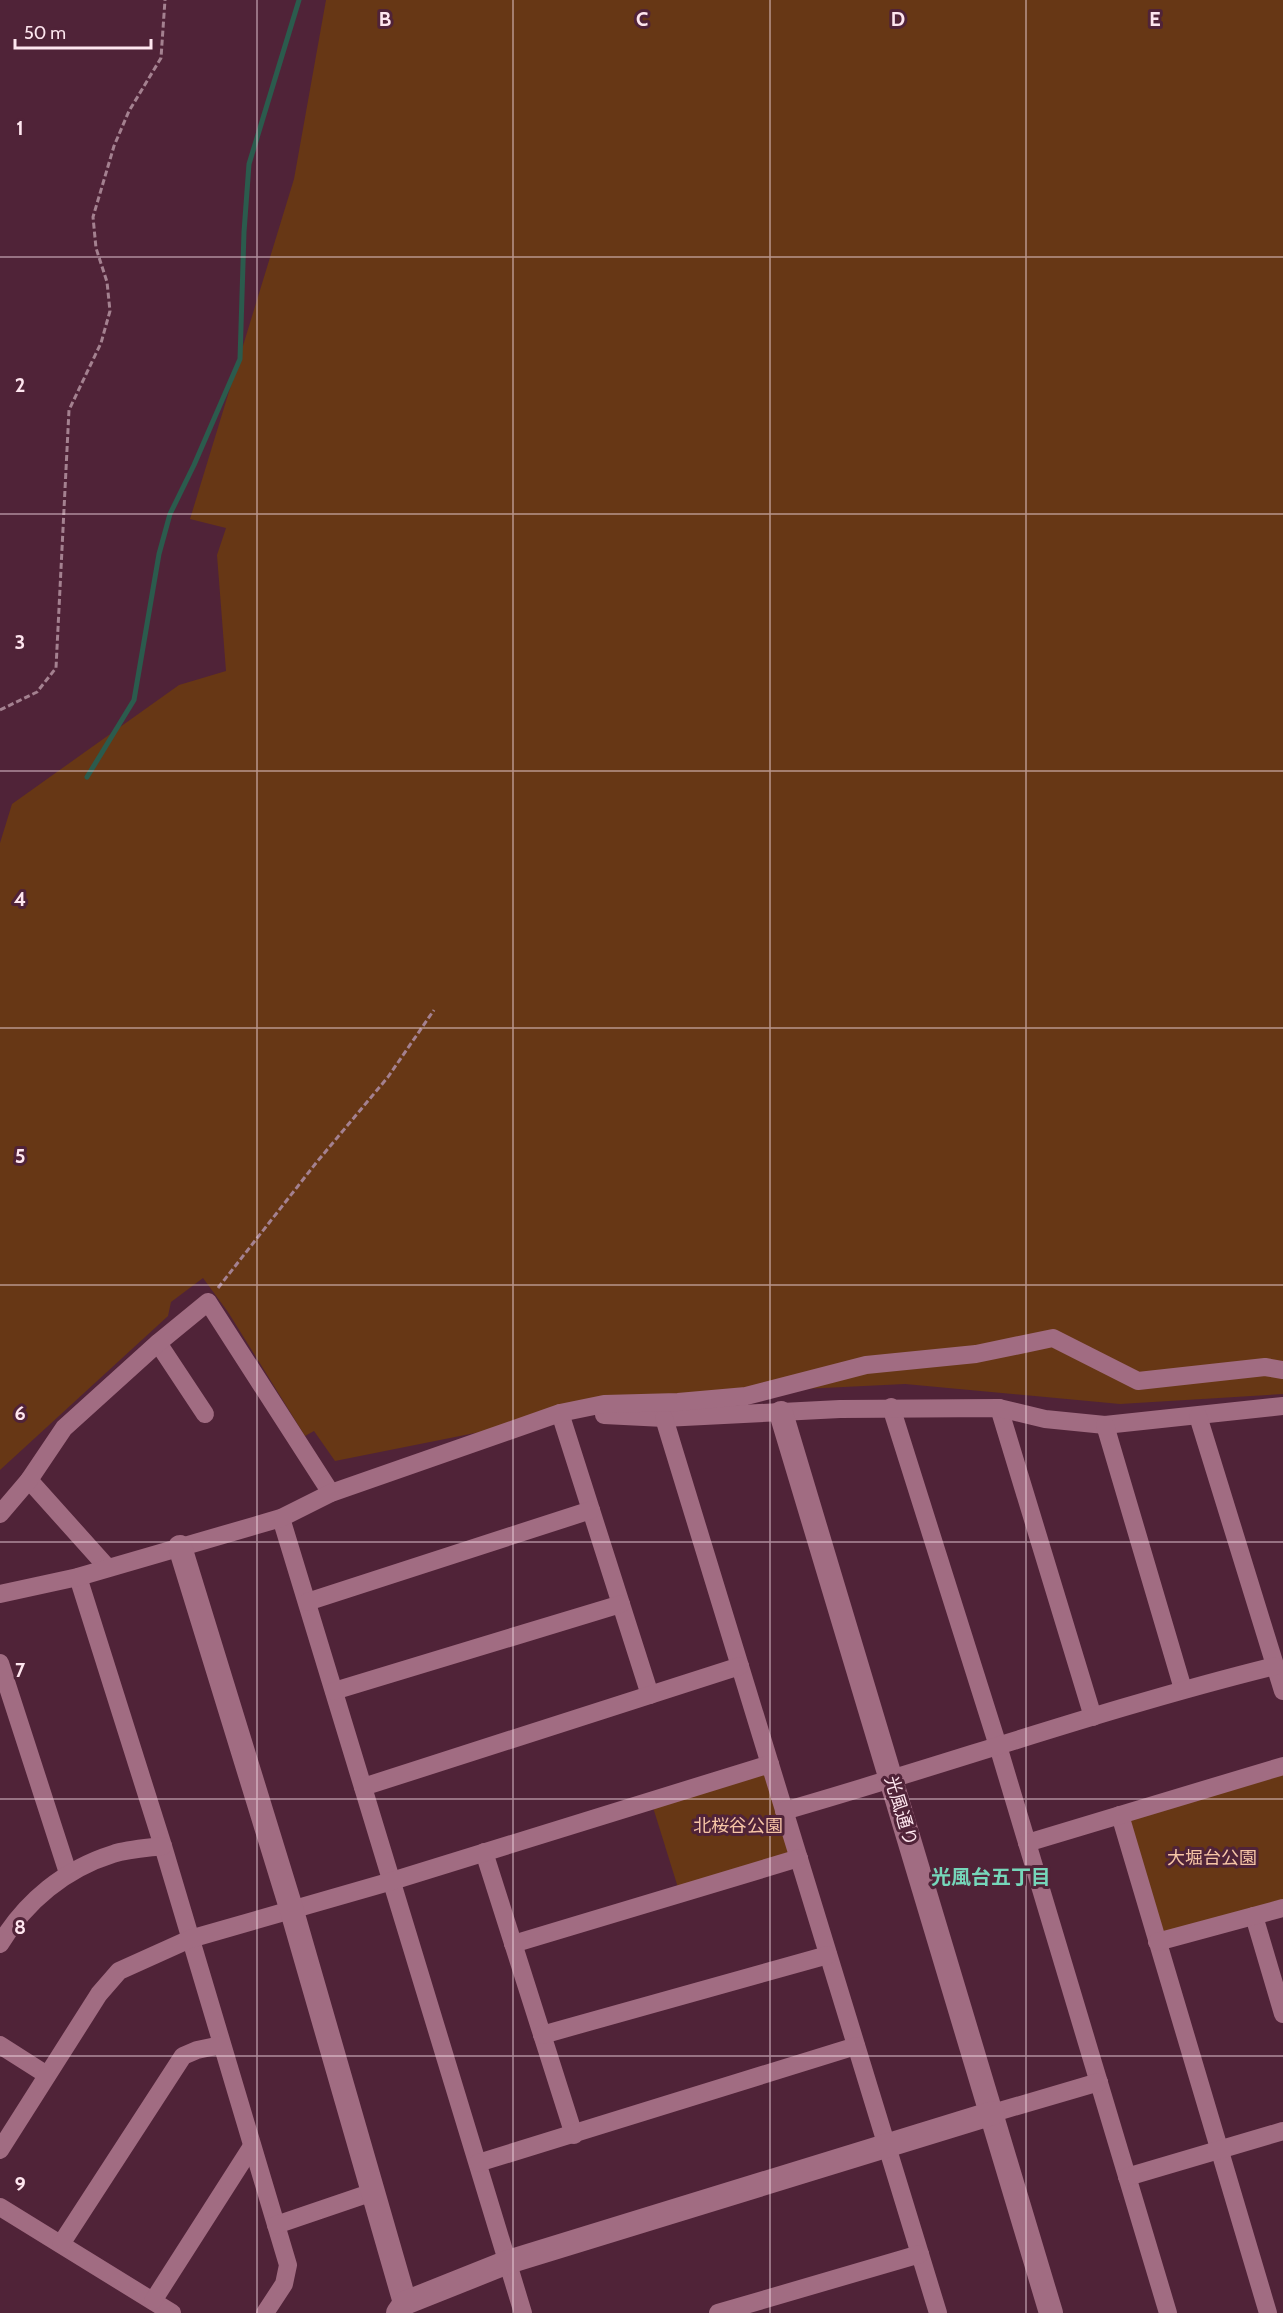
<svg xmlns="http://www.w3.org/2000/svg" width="1283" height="2313" viewBox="0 0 1283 2313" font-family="Cabin,'Noto Sans JP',sans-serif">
<rect width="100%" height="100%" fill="#502338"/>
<g fill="#673715">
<polygon points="326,0 1283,0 1283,1394 1120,1404 905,1384 661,1396 335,1461 314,1431 305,1436 228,1312 203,1278 171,1302 168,1316 0,1470 0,843 12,804 179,685 226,671 217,555 226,528 190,519 294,179"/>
<polygon points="770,1764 799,1858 680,1894 651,1801"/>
<polygon points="1283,1766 1283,1908 1157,1942 1120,1815"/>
</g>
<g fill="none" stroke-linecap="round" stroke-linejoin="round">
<polyline stroke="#2b5b4d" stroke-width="5" points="87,777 134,700 159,554 170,514 194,465 240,359 244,232 249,164 299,0"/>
<g stroke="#a48190" stroke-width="3" stroke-dasharray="6 3" stroke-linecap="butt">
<polyline points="0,710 37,692 56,668 69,410 101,343 110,311 107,282 96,248 93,217 114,146 129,111 161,58 165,0"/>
<polyline points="218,1288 316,1163 388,1077 434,1010"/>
</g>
<g stroke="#a16c82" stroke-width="18">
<polyline points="158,1343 205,1414"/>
<polyline points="891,1407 998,1746 1168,2313"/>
<polyline points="999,1408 1093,1717"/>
<polyline points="560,1413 650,1695"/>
<polyline points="604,1415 664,1418 840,1409 999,1408 1045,1419 1105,1425 1283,1406"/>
<polyline points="1198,1416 1283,1691"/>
<polyline points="664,1418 938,2313"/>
<polyline points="1105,1425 1183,1689"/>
<polyline points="29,1480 107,1567"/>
<polyline points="0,1514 29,1480 64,1428 158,1343 208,1302 331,1493"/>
<polyline points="281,1518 523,2313"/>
<polyline points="78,1577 163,1846 288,2265 284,2284 265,2313"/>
<polyline points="0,1594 78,1577 281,1518 331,1493 560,1413 604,1404 678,1402 746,1396 866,1365 976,1354 1053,1338 1138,1381 1265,1367 1283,1370"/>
<polyline points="307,1602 591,1510"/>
<polyline points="0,1663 68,1873"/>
<polyline points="334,1691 621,1604"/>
<polyline points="363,1787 740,1666"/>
<path d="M784 1811C948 1764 1109 1707 1275 1666"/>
<polyline points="1120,1815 1268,2313"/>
<polyline points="1027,1843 1283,1766"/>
<polyline points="484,1852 574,2135"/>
<polyline points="1254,1916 1283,2014"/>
<polyline points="1157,1942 1283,1908"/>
<path d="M0 1944C26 1901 65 1869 113 1854 128 1849 147 1848 163 1846"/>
<polyline points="513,1944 799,1858"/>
<polyline points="542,2035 828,1955"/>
<polyline points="0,2045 47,2075"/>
<polyline points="993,2113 1099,2082"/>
<polyline points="0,2150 99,1994 119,1971 190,1939 392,1881 770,1764"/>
<polyline points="478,2163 856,2046"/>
<polyline points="1127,2177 1283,2131"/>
<polyline points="0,2207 172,2313"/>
<polyline points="276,2225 373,2192"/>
<polyline points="61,2244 183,2056 197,2050 221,2045"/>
<polyline points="153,2301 252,2146"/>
<polyline points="718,2313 920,2254"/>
</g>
<g stroke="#a16c82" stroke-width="24">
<polyline points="781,1413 1051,2313"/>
<polyline points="180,1547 292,1911 405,2303"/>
<polyline points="398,2313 405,2303 508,2262 993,2113"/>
</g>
</g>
<path fill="none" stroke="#fee6ef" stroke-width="1.5" stroke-opacity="0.55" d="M257 0V2313M513 0V2313M770 0V2313M1026 0V2313M0 257H1283M0 514H1283M0 771H1283M0 1028H1283M0 1285H1283M0 1542H1283M0 1799H1283M0 2056H1283"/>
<g text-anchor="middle" stroke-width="6" stroke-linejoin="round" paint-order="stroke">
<g font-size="18" fill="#fee6ef" stroke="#502338">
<text transform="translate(901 1811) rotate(73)" y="6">光風通り</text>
</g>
<g font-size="18" fill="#f6c5a6" stroke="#502338">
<text x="738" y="1832">北桜谷公園</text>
<text x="1212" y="1864">大堀台公園</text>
</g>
<g font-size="20" font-weight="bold" fill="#76d6ba" stroke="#502338">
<text x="991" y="1884">光風台五丁目</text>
</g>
</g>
<g font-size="20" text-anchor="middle" font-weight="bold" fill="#fee6ef" stroke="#502338" stroke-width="6" stroke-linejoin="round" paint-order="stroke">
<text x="385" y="26">B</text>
<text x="642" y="26">C</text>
<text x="898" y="26">D</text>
<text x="1155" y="26">E</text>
<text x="20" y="135">1</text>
<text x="20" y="392">2</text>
<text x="20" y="649">3</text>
<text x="20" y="906">4</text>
<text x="20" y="1163">5</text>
<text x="20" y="1420">6</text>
<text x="20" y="1677">7</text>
<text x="20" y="1934">8</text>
<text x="20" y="2191">9</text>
</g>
<path d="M15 39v9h136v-9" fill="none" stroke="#fee6ef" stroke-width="3"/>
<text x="24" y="39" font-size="18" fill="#fee6ef" stroke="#502338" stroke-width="4.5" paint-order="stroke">50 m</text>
</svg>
